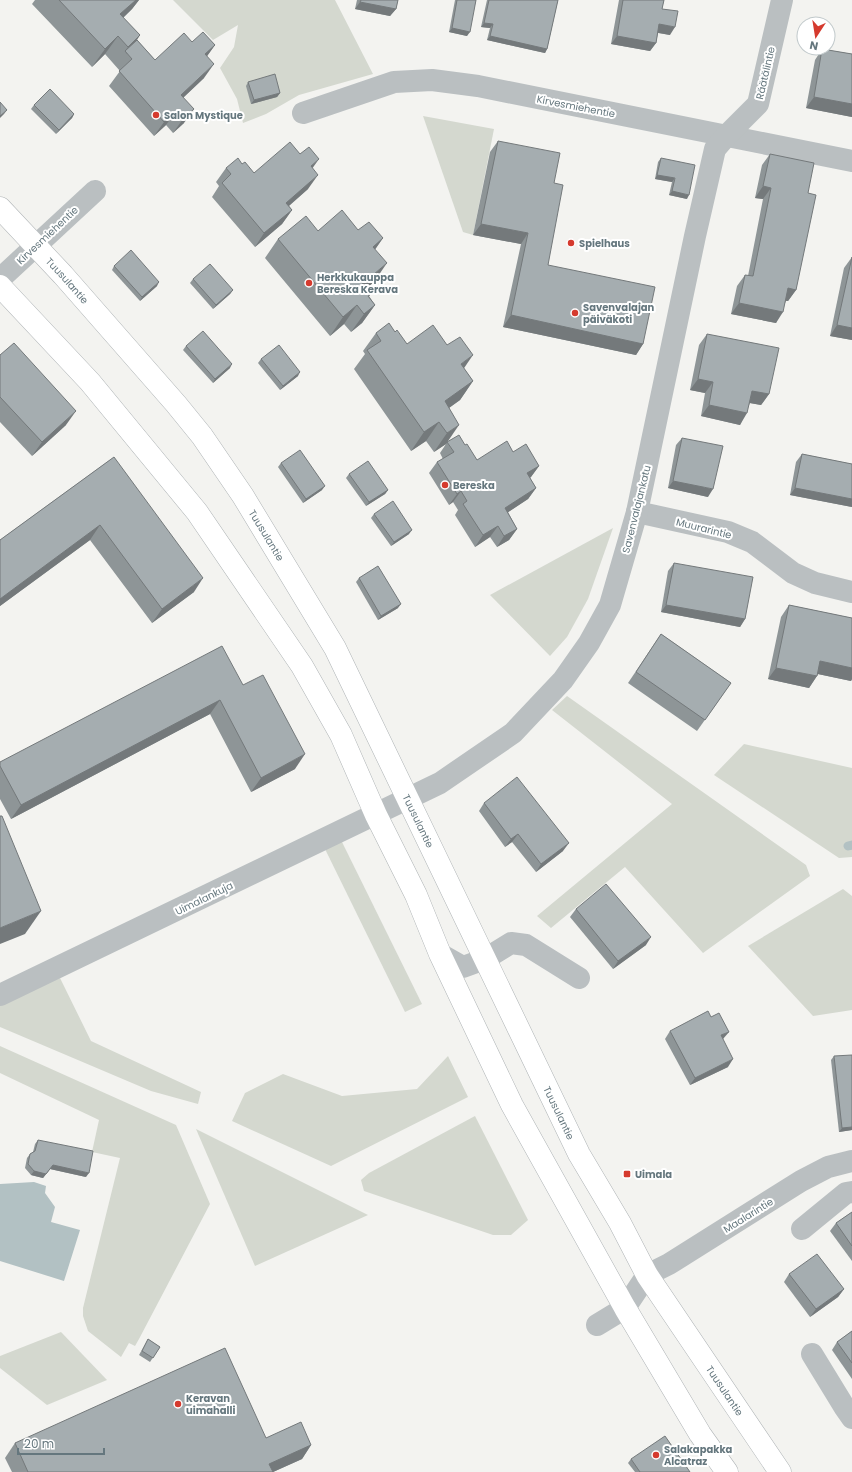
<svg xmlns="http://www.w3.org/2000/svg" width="852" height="1472" viewBox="0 0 852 1472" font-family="Poppins,sans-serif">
<rect width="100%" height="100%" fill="#f3f3f0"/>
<g fill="#d4d8cf">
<polygon points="173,0 335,0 373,74 299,95 266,114 243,123 237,99 220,68 234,47 238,25 213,40"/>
<polygon points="423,116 494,129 473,235 463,232"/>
<polygon points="613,528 588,599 567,637 550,656 490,595"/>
<polygon points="567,696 806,865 810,876 703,953 625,867 551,928 537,916 672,804 552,710"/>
<polygon points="744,744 852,768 852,857 839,858 714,775"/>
<polygon points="341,840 422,1004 405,1012 325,849"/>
<polygon points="843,889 852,896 852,1010 813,1016 748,946"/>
<polygon points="60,978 91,1041 201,1092 198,1104 151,1091 0,1027 0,1003"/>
<polygon points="0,1046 176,1125 210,1204 139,1339 135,1346 129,1343 121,1357 88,1331 83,1316 83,1308 120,1158 92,1152 99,1120 0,1073"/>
<polygon points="448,1056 468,1097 331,1166 232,1121 245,1093 283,1074 342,1096 417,1089"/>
<polygon points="475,1116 528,1220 511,1235 493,1235 364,1191 361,1180 369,1173"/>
<polygon points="196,1129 368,1215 255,1266"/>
<polygon points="61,1332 107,1380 47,1405 0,1368 0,1356"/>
</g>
<polygon fill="#b2c1c3" points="34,1182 46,1186 45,1193 55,1207 51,1222 80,1230 64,1281 0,1261 0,1184"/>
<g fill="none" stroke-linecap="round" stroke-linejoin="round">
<polyline stroke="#b2c1c3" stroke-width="9" points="848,846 852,845"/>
<g stroke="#aeb3b5" stroke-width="23">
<g id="major">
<path id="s1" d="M0 208 63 275 176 404 202 436 243 496 335 648 579 1154 620 1223 647 1275 780 1472"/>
<polyline points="0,286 90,382 197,512 302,666 341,735 376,815 416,895 440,954 512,1105 625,1308 700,1434 727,1472"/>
</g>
</g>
<g stroke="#babfc1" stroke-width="22">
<polyline points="303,113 394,82 432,80 478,86 852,161"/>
<polyline points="0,279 95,191"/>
<polyline points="637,512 728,532 752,542 793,573 815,583 852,592"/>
<polyline points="440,954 463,967 485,959 511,943 526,945 579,978"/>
<polyline points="0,995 440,783 513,733 563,680 589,643 610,605 637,512 695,236 715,149 727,135 758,104 782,0"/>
<polyline points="802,1229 846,1193 852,1192"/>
<polyline points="597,1325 625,1308 647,1275 669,1264 801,1181 828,1167 852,1161"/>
<polyline points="812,1354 845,1408 852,1418"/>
</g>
<use href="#major" stroke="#fff" stroke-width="22"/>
</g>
<g fill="#8e9597">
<polygon points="35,0 139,0 132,9 123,18 140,35 137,40 155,60 192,42 215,45 207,56 204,78 183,98 184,123 173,133 166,125 154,136 109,86 120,71 105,54 92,67 32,4"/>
<polygon points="357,0 398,0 396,9 390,16 355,9"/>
<polygon points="455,0 476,0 467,36 449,32"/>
<polygon points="487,0 558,0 547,49 545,53 487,40 490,28 481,27"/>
<polygon points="619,0 664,0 662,9 670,35 658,33 656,43 650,51 611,44"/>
<polygon points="822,49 852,54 852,117 806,108 815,60"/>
<polygon points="248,82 280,93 277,97 251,104 246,86"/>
<polygon points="34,105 74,114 72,118 56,134 31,109"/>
<polygon points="498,141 554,183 548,265 643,344 636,355 503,327 521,244 473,235 490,152"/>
<polygon points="770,154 808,193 796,290 788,301 786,301 776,323 731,314 737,286 745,275 748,276 763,199 755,198 762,165"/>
<polygon points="661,158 687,199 669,195 672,182 655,179 658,162"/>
<polygon points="242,164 254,173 312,169 308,189 289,206 292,210 282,224 255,247 212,197 219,186 216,182 226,168"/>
<polygon points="358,230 383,238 375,249 374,282 365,289 369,296 375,305 362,323 351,332 344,324 330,336 265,258 278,239 318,231"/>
<polygon points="852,257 852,340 830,336 844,268"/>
<polygon points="114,266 157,286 140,301 112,270"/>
<polygon points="193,279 233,290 230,294 213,309 190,283"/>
<polygon points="395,332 407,344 447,345 473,381 460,400 449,408 448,442 465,445 477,460 513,452 539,466 530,478 536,488 528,499 508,512 517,529 509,540 497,547 490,537 475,547 455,515 458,510 453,502 449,505 429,473 437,462 443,459 440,453 446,444 434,452 426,441 411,451 354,369 365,354 363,351 376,333"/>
<polygon points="707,334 769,394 761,405 750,403 740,425 701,416 705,393 690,390 699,345"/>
<polygon points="186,346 230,368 213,383 183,350"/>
<polygon points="0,355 66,425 32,456 0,422"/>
<polygon points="261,359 298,376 280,390 258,363"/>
<polygon points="682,438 708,497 668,488 676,445"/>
<polygon points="802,454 852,464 852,507 790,495 796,462"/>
<polygon points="114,457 194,592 152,623 90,540 0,606 0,540"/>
<polygon points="281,463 322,490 303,503 278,467"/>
<polygon points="349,474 388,490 385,494 366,506 346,478"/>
<polygon points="374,514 409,534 391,546 371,518"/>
<polygon points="674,563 745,619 740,627 661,612 668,571"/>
<polygon points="359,578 398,608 378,620 356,582"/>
<polygon points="789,605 852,618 852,679 851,681 818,674 809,688 768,679 781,617"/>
<polygon points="661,634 731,683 697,731 628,683"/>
<polygon points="243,685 295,769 251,792 210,714 11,819 0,799 0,762"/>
<polygon points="484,803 563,851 536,872 512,842 505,847 479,811"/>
<polygon points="576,909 646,945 613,969 570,917"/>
<polygon points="670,1031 723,1040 728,1067 690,1085 665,1039"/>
<polygon points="834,1056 852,1130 839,1132 831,1060"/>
<polygon points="38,1140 86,1177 50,1169 43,1178 31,1175 25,1168 27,1158 30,1154 33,1152 35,1144"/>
<polygon points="852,1212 852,1261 830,1231 836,1223"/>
<polygon points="789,1274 844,1289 838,1297 810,1317 784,1282"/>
<polygon points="852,1331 852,1379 832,1350 837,1342"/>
<polygon points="148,1339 160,1347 150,1362 139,1355"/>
<polygon points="266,1438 311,1445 302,1459 273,1472 12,1472 5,1458 15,1443"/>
<polygon points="631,1459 690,1472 635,1472 628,1463"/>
</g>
<g fill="#74797b">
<polygon points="136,0 139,0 132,9 107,33 120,14"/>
<polygon points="360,2 396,9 390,16 355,9"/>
<polygon points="484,23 493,24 490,28 481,27"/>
<polygon points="659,24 675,27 670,35 654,32"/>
<polygon points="452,28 470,32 467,36 449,32"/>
<polygon points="140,35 127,54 125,51 128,47"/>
<polygon points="118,36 105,54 92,67 105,49"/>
<polygon points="490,36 547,49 545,53 487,40"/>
<polygon points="617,36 656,43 650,51 611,44"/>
<polygon points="215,45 205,59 205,54"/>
<polygon points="214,64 204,78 171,109 181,95"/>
<polygon points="280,93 277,97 251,104 254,100"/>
<polygon points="814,97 852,104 852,117 806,108"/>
<polygon points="194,109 184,123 173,133 183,119"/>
<polygon points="7,110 4,114 0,118 0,116"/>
<polygon points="176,111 166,125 154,136 164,122"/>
<polygon points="74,114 72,118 56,134 59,130"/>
<polygon points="319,159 309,173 311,166"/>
<polygon points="318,175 308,189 276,217 286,203"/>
<polygon points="657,175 675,178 672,182 655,179"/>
<polygon points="763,186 771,188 763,199 755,198"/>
<polygon points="672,191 689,195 687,199 669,195"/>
<polygon points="292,210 282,224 255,247 264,233"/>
<polygon points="481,224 528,233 521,244 473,235"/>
<polygon points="383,238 370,257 373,247"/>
<polygon points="387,263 374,282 348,303 361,285"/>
<polygon points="159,282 157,286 140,301 142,297"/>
<polygon points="788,288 796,290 788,301 780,300"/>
<polygon points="233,290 230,294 213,309 216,305"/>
<polygon points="739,303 783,312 776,323 731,314"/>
<polygon points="357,305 344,324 330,336 343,317"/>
<polygon points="375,305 362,323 351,332 364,314"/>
<polygon points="511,315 643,344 636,355 503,327"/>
<polygon points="837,325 852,328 852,340 830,336"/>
<polygon points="473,355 460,374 461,364"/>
<polygon points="232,364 230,368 213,383 215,379"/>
<polygon points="300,372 298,376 280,390 283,386"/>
<polygon points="698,379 713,382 705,393 690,390"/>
<polygon points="473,381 460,400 432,420 445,401"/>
<polygon points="752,391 769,394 761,405 744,402"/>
<polygon points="709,405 747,413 740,425 701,416"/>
<polygon points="76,411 66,425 32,456 42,442"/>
<polygon points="439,422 426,441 411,451 424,432"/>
<polygon points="459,425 446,444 434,452 447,433"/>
<polygon points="539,466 531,477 519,484 527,473"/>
<polygon points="673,481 713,489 708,497 668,488"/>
<polygon points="325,486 322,490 303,503 306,499"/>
<polygon points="536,488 528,499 498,519 505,508"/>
<polygon points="795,488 852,499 852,507 790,495"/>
<polygon points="388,490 385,494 366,506 369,502"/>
<polygon points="461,491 453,502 449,505 457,494"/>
<polygon points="100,525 90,540 0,606 0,599"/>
<polygon points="498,526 490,537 475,547 483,535"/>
<polygon points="517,529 509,540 497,547 504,536"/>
<polygon points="412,530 409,534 391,546 394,542"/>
<polygon points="203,578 194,592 152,623 162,609"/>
<polygon points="401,604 398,608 378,620 381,616"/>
<polygon points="666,605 745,619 740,627 661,612"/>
<polygon points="820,661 852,668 852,679 851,681 813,673"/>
<polygon points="776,668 817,676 809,688 768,679"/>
<polygon points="220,700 210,714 11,819 21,805"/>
<polygon points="305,754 295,769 251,792 261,778"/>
<polygon points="518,834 512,842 505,847 511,839"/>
<polygon points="569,843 563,851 536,872 541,864"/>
<polygon points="41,911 25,934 0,944 0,928"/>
<polygon points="651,937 646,945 613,969 618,961"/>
<polygon points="729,1032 723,1039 715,1043 721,1035"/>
<polygon points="733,1059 728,1067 690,1085 695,1078"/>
<polygon points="852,1127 852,1130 839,1132 842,1128"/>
<polygon points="53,1165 89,1173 86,1177 50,1169 43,1178 31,1175 34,1171"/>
<polygon points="844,1289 838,1297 810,1317 816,1309"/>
<polygon points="311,1445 302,1459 273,1472 264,1472 269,1464"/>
</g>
<g fill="#a5adb0" stroke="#74797b">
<polygon points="59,0 136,0 120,14 140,35 128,47 118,36 105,49"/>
<polygon points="361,0 398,0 396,9 360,2"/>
<polygon points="457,0 476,0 470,32 452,28"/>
<polygon points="489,0 558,0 547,49 490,36 493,24 484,23"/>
<polygon points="623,0 664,0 662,9 678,11 675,27 659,24 656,43 617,36"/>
<polygon points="203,32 215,45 205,54 214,64 181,95 194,109 183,119 176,111 164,122 119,71 132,59 125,51 137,40 155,60 184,33 192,42"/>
<polygon points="822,49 852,54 852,104 814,97"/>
<polygon points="275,74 280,93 254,100 248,82"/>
<polygon points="50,89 74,114 59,130 34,105"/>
<polygon points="0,102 7,110 0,116"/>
<polygon points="498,141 560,153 554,183 563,185 548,265 655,287 643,344 511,315 528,233 481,224"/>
<polygon points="290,142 300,154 309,147 319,159 311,166 318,175 286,203 292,210 264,233 222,183 231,174 226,168 238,158 242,164 245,162 254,173"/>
<polygon points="770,154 814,163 808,193 816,195 796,290 788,288 783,312 739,303 745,275 753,276 771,188 763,186"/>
<polygon points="661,158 695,165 689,195 672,191 675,178 657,175"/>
<polygon points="342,210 358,230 369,222 383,238 373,247 387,263 361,285 370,295 368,296 375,305 364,314 357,305 343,317 278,239 306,216 318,231"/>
<polygon points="131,250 159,282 142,297 114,266"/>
<polygon points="852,257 852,328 837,325"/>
<polygon points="210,264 233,290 216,305 193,279"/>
<polygon points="389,323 395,332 397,330 407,344 433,325 447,345 460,337 473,355 461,364 473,381 445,401 459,425 447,433 439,422 424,432 367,350 381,341 376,333"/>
<polygon points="203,331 232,364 215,379 186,346"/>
<polygon points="707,334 779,348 769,394 752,391 747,413 709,405 713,382 698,379"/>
<polygon points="14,343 76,411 42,442 0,397 0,355"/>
<polygon points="279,345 300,372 283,386 261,359"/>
<polygon points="459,435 465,445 467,444 477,460 507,441 513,452 526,444 539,466 527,473 536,488 505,508 517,529 504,536 498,526 483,535 463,504 467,501 461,491 457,494 437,462 454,452 447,442"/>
<polygon points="682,438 723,446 713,489 673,481"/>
<polygon points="300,450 325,486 306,499 281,463"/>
<polygon points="802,454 852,464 852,499 795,488"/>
<polygon points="114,457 203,578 162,609 100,525 0,599 0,540"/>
<polygon points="368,461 388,490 369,502 349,474"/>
<polygon points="393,501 412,530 394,542 374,514"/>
<polygon points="674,563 753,577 745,619 666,605"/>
<polygon points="378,566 401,604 381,616 359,578"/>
<polygon points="789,605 852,618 852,668 820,661 817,676 776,668"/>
<polygon points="661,634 731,683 705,720 636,672"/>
<polygon points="222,646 243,685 263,675 305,754 261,778 220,700 21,805 0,766 0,762"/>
<polygon points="517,777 569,843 541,864 518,834 511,839 484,803"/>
<polygon points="0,816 2,816 41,911 0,928"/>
<polygon points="606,884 651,937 618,961 576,909"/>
<polygon points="708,1011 711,1017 719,1013 729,1032 721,1035 733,1059 695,1078 670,1031"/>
<polygon points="852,1055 852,1127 842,1128 834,1056"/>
<polygon points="38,1140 93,1151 89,1173 53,1165 46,1174 34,1171 28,1164 30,1154 35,1151"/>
<polygon points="852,1212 852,1246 836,1223"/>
<polygon points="817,1254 844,1289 816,1309 789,1274"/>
<polygon points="852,1331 852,1363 837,1342"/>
<polygon points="148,1339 160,1347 153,1358 142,1351"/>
<polygon points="225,1348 266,1438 301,1422 311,1445 269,1464 273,1472 28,1472 15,1443"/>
<polygon points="665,1436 690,1472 640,1472 631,1459"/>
</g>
<g fill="#d53a2e" stroke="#fff" stroke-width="1.5">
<circle cx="156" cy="115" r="4"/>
<circle cx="571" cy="243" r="4"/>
<circle cx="309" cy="283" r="4"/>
<circle cx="575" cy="313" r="4"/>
<circle cx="445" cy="485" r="4"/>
<rect x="623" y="1170" width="8" height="8" rx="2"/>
<circle cx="178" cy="1404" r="4"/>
<circle cx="656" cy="1455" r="4"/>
</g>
<g text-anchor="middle" stroke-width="4" stroke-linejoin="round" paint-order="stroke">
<g font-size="10" fill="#65777e" stroke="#fff">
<text transform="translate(765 73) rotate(-77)" y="4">Räätälintie</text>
<text transform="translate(576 106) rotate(11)" y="4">Kirvesmiehentie</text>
<text transform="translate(47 235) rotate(-43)" y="4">Kirvesmiehentie</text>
<text dy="4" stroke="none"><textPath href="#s1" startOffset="99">Tuusulantie</textPath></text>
<text transform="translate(636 509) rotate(-76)" y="4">Savenvalajankatu</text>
<text transform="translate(704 528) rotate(14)" y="4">Muurarintie</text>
<text dy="4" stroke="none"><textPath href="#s1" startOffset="423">Tuusulantie</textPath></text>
<text dy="4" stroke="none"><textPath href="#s1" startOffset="747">Tuusulantie</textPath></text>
<text transform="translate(204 898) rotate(-26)" y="4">Uimalankuja</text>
<text dy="4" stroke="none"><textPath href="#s1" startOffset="1071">Tuusulantie</textPath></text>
<text transform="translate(748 1215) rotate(-32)" y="4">Maalarintie</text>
<text dy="4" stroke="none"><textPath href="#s1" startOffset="1395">Tuusulantie</textPath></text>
</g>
<g font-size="10" font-weight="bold" fill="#65777e" stroke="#fff" text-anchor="start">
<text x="164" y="119">Salon Mystique</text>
<text x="579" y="247">Spielhaus</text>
<text x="317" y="281">Herkkukauppa<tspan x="317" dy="12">Bereska Kerava</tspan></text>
<text x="583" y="311">Savenvalajan<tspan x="583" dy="12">päiväkoti</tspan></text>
<text x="453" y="489">Bereska</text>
<text x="635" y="1178">Uimala</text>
<text x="186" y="1402">Keravan<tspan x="186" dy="12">uimahalli</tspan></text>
<text x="664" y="1453">Salakapakka<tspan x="664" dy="12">Alcatraz</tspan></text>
</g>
</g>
<g transform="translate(816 36) rotate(192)"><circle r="19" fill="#ffffff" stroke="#c1c9cb"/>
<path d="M0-3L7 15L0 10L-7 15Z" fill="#d53a2e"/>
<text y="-6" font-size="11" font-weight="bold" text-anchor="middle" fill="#65777e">N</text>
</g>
<path d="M18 1448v6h86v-6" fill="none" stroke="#65777e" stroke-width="2"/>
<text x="24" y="1448" font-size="12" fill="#65777e" stroke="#ffffff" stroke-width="3" paint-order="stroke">20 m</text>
</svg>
